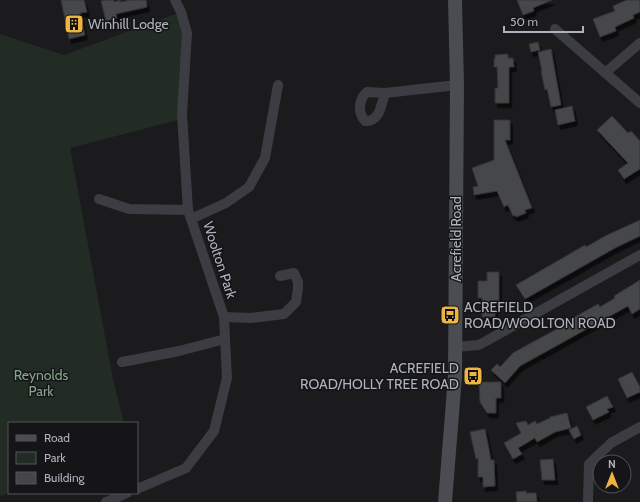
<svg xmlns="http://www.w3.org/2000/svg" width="640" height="502" viewBox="0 0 640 502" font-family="Cabin,sans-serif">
<defs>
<filter id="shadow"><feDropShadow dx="2.5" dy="4.5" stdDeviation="0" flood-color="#0009"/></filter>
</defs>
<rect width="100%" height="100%" fill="#1b1b1d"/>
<polygon fill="#222b24" points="181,12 186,50 182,119 70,148 113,379 124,423 9,423 9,493 0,496 0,34 64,55"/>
<g fill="#45464a" stroke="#353539" filter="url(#shadow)">
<polygon points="61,0 84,0 87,12 80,13 85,35 69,39"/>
<polygon points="107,0 114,0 114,2 120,0 121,2 131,0 146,0 147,7 116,14 117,18 106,21 101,1"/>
<polygon points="517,0 552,0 533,8 534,11 523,15"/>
<polygon points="627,0 640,0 640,12 633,15 634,18 615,27 616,31 600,37 593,19 615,11 613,6"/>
<polygon points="538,42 540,50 531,52 529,44"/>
<polygon points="551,49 561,105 551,107 547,89 545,90 541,71 542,71 538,52"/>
<polygon points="508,54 508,58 513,58 514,67 509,67 509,103 495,103 495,88 498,88 497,67 494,67 494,59 495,59 495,55"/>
<polygon points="572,106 575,121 558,125 555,110"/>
<polygon points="612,116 628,133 631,131 640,141 640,169 624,179 618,170 628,163 597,130"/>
<polygon points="494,120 510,120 510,140 505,140 532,208 525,210 526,213 516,217 515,215 513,216 508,205 504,207 497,191 474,195 473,187 478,186 472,168 494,160"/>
<polygon points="640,220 640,236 615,248 525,299 516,285 585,245 586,247 605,236"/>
<polygon points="487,272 499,272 499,301 495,301 495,317 482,317 482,298 478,298 478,281 487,281"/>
<polygon points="640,280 640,309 632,314 628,306 520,366 505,383 491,370 497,364 500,367 513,353 531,343 559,328 558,327 566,322 598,304 600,307 615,298 614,296"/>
<polygon points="632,372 640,387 640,392 627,398 618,379"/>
<polygon points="479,382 501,382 501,398 496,398 496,413 487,413 480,402"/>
<polygon points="607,396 613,407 607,409 609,412 593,420 586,407"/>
<polygon points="567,413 571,428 555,432 537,442 535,438 518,448 522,454 513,459 504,443 521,433 516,423 526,421 528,425 535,421 537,424 550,418 550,417"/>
<polygon points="577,426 581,435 574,439 569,430"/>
<polygon points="485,429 491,460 494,460 495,486 483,487 483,477 478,477 478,458 476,459 470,432"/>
<polygon points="553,459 555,480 542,480 540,460"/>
<polygon points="526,491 526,493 536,493 537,502 517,502 516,492"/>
</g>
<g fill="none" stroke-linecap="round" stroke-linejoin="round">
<g stroke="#3c3d42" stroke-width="10">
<polyline points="555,29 640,103"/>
<polyline points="605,73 640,43"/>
<path d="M385 93 367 92C359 99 357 112 365 121 380 122 381 105 385 93L457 85"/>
<polyline points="99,199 129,209 188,210"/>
<polyline points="191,219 226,203 249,187 265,158 278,85"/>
<polyline points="224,317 251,318 284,314 296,302 298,288 298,282 294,273 280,276"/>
<polyline points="455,347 479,345 640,255"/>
<polyline points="122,362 179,351 225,339"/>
<polyline points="137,489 186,468 214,431 227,378 224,317 188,210 182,114 187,33 181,12 175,0"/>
<polyline points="106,502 127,493"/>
<polyline points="588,502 589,464 611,443 640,427"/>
</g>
<polyline stroke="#4a4c52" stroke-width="14" points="445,502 455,376 457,85 455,0"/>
</g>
<defs>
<g id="building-square" transform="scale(1)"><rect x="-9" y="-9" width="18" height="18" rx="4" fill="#edb442" stroke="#151518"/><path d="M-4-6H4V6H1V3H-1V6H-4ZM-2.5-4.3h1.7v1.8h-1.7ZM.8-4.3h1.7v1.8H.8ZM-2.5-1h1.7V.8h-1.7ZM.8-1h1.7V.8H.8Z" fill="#111"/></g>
<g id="bus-square" transform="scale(1)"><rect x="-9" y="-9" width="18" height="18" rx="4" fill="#edb442" stroke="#151518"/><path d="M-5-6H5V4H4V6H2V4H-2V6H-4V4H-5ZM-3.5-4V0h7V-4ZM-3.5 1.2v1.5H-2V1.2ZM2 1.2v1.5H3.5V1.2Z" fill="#111"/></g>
</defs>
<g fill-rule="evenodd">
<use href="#building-square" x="74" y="24"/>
<use href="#bus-square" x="450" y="315"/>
<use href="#bus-square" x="473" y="376"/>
</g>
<g text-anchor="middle" stroke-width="3" stroke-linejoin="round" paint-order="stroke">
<g font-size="14" fill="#aeb2bc" stroke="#151518" text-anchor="start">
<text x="88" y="29">Winhill Lodge</text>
<text x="464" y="312">ACREFIELD<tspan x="464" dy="16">ROAD/WOOLTON ROAD</tspan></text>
<text x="459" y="373" text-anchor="end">ACREFIELD<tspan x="459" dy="16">ROAD/HOLLY TREE ROAD</tspan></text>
</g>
<g font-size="14" fill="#aeb2bc" stroke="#151518">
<text transform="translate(456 239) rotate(-90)" y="5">Acrefield Road</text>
<text transform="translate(220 260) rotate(72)" y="5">Woolton Park</text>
</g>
<g font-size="14" fill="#85a687" stroke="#151518">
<text x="41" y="380">Reynolds<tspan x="41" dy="16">Park</tspan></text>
</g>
</g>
<rect x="8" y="422" width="130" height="72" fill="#151518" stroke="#52545a"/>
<rect x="16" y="435" width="20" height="6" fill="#4a4c52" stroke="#52545a"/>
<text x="44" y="442" font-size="12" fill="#aeb2bc">Road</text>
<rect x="16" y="452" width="20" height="12" fill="#222b24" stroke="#52545a"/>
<text x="44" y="462" font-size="12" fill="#aeb2bc">Park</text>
<rect x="16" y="472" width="20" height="12" fill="#45464a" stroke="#52545a"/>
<text x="44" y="482" font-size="12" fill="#aeb2bc">Building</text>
<g transform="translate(612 474)"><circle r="19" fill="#151518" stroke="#52545a"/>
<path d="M0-3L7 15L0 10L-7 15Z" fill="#edb442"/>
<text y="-6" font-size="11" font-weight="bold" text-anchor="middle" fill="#aeb2bc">N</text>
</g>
<path d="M504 26v6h79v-6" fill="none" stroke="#aeb2bc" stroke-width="2"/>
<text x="510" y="26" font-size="12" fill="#aeb2bc" stroke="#151518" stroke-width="3" paint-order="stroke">50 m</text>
</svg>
